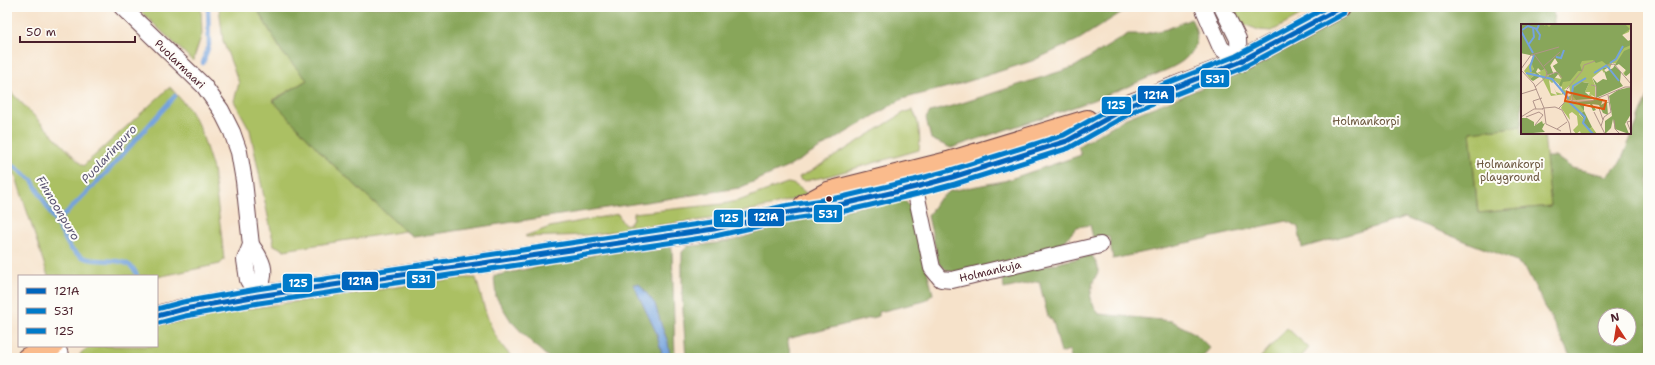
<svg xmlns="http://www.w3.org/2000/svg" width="1655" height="365" viewBox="0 0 1655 365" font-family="'Shantell Sans',sans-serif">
<rect width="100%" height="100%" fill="#fdfcf7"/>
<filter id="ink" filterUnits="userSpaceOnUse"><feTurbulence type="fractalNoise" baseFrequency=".025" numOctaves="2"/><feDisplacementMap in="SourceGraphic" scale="8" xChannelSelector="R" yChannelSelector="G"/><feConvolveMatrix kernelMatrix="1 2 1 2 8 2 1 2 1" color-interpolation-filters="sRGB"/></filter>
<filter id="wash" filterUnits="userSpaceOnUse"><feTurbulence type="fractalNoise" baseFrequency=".012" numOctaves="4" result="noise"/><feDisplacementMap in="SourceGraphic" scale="16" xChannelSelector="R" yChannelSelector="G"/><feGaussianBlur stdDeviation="0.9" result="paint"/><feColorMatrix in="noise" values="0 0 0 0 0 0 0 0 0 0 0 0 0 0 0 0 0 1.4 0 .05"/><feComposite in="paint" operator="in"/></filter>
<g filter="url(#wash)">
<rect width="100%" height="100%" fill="#f6e2ca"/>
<g fill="#abc064" stroke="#7a7048">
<polygon points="136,7 201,7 202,34 193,61"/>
<polygon points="219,7 256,7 282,52 307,80 273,100 326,158 405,231 284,250 274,245 250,130 234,101 239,83 223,41"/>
<polygon points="1229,7 1317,7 1272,31 1259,30 1243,24"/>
<polygon points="170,87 189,109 200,128 213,169 221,231 224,260 220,264 157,277 157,276 48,276 15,174 7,168 7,88 83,166"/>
<path d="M912 110C919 117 921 140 919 150L828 176 805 181 800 180 799 177 811 171 905 112Z"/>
<polygon points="1522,126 1522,133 1544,133 1551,206 1478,213 1470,132"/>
<path d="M787 183C795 183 801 189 807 194L791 200 770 206 709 219 588 235 526 237 525 236 550 227 618 214C621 220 623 226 630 224L633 219V213L723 204 741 200Z"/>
<path d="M458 278H476C485 309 489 335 513 358H78L81 353 90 346H157V325L218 313Z"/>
<polygon points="1287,328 1309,348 1300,358 1260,358"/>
</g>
<g fill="#88a65a" stroke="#696242" fill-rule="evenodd">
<polygon points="256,7 1130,7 1078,40 1032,61 960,84 902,99 790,166 739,188 414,237 405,231 326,158 273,101 307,80 282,52"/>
<path d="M1356 7H1553L1554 25H1522V126L1470 132 1478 213 1551 206 1546 157H1556L1572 168 1608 176 1621 161 1648 96V358H1571L1526 269 1514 260 1405 218 1302 248 1298 227 1287 221 1113 259 1109 237H1093L1090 225 1077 227 1058 249 958 273 948 271 939 264 928 216 938 200 950 191 1004 181 1081 155 1078 146 1126 118 1224 79 1305 36ZM1605 315H1629V339H1605Z"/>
<path d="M1191 19C1198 31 1200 43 1189 55 1180 66 1163 71 1150 77 1086 106 1017 125 951 148L931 139 926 118 930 112 959 104 1074 67 1128 34H1143L1167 29Z"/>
<polygon points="901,197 911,207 933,294 925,301 879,312 879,316 787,339 791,358 686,358 682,295 682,252 688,246 703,245 736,240 775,226"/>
<polygon points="661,243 672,248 675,358 549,358 533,344 511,321 496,297 494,276 625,248"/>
<polygon points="1092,255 1098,267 1098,272 1093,282 1090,299 1099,314 1172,321 1196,334 1210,348 1201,358 1071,358 1069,350 1061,353 1053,321 1048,317 1039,281 1004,289 1003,276"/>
</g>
<polygon fill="#74a3dd" stroke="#5f6184" points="633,284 639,284 655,304 662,327 668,342 670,358 663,358 656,332"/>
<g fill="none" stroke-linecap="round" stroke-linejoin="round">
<g stroke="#74a3dd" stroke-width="4.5">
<polyline points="203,63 209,45 208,7"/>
<path d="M7 161 32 180 70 248C76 253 81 258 89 259 106 263 131 255 137 276"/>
<polyline points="55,224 108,171 175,96"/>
</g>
</g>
</g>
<g filter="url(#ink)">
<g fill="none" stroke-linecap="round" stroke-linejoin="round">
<g stroke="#643c43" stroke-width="18">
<g id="minor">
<polyline points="122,7 204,86 221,110 232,132 239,152 244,181 251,245 245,260 248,280 258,296"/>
<polyline points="1203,7 1221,48 1239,62"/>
<polyline points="1222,7 1238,39 1239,62"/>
<polyline points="912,175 932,268 941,279 952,280 1100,245"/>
<path d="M251 245C266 265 266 272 258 296"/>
<polyline points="57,346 61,358"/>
</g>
</g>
<g stroke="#643c43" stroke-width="22">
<g id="major">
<polyline points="1121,108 1239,62 1342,7"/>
<polyline points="804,205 828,192 948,162 1087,120"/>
<polyline points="157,316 184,309 258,296 714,229 786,213 843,204 953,177 1067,141 1133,104"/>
<polyline points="27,358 34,354 53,346"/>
</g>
</g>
<use href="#minor" stroke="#fff" stroke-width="16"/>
<use href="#major" stroke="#fabb8c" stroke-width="20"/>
<g stroke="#fdfcf7" stroke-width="8">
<polyline id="bus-1" points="157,316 184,309 258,296 714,229 786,213 843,204 916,187 953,177 1067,141 1133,104 1239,62 1342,7"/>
</g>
<g stroke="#fdfcf7" stroke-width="8">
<polyline id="bus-2" points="159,323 185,316 259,303 715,236 787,220 845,211 918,194 955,184 1069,148 1136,110 1242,68 1345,13"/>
</g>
<g stroke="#fdfcf7" stroke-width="8">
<polyline id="bus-3" points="157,309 183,302 257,289 713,222 784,206 842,197 914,180 951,170 1064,135 1130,98 1236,56 1327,7"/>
</g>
<use href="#bus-1" stroke="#0065bd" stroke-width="5"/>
<use href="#bus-2" stroke="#007ac9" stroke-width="5"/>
<use href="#bus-3" stroke="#007ac9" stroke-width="5"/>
</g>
</g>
<circle fill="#4a1f2b" stroke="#fdfcf7" stroke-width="1.5" cx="829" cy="199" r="3.5"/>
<g text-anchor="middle" stroke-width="4" stroke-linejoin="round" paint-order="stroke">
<g font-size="11" fill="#4a1f2b" stroke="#fdfcf7">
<text transform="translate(180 64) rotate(44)" y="4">Puolarmaari</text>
<text transform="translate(990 271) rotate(-13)" y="4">Holmankuja</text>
</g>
<g font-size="11" fill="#6c573f" stroke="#fdfcf7">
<text x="1366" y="125">Holmankorpi</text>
<text x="1510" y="168">Holmankorpi<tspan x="1510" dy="13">playground</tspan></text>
</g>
<g font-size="12" font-style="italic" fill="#5b5472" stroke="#fdfcf7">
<text transform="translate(109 154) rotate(-47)" y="4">Puolarinpuro</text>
<text transform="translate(58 208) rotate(59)" y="4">Finnoonpuro</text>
</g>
</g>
<g transform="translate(1521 24)">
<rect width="110" height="110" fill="#f6e2ca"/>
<path d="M0 0H110L108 8 101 11 107 17 110 16V48L105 52 102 49 105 46 98 40 91 39 89 44H83V49L81 46 71 54 74 61H70L74 62V73L69 70 72 73 68 72 69 68H64L68 59 63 58 52 64 55 76H51L48 62 43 66 47 67 45 69 47 73 50 71V76H46L44 70 30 72 19 50 16 49 24 45 15 31 0 29ZM34 34 37 39 32 42 40 55 26 52 32 49 29 42ZM28 56 31 59 34 57 41 63V70L35 68 33 64 36 71 30 69ZM10 38 13 43 12 49 15 50 9 55 3 47ZM56 77 63 87 58 90 63 95 61 98 67 106 71 103 76 110H60L59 107 55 110 52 106 57 101 56 92 51 88 48 90 49 96 40 84 43 78Z" fill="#abc064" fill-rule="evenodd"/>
<path d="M0 0H22L24 2 25 0 28 3 31 0H104L109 5 101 11 107 17 110 16V21L103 24 95 35 86 41 81 37 75 39 72 36 61 37 59 41 61 47H57L49 57 42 58 40 63 38 61 41 54 38 49 33 55 26 52 36 48 32 42 37 39 34 34 29 41 32 49 26 51 24 45 20 47 17 44 15 48 20 52 12 57 9 55 15 50 10 48 13 45 10 38 13 32 0 29ZM110 24V48L105 52 103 50 105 46 98 40 94 42 100 48 99 58 102 62 75 74V62L71 53 76 59 82 55 86 56 82 44H86L83 46 85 48 92 44 103 27ZM61 58 68 59 64 68 72 75 55 76 52 72V64ZM110 63V90L104 100 108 110 94 105 92 95 90 104 84 110V97L91 92 88 72 97 66ZM82 75 80 81 85 78 89 79H86L87 91 82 89 78 81 71 80 75 86 72 87 69 80H63V87L56 78ZM63 87 71 103 67 106 61 98 63 95 59 90ZM0 94H6L13 98V102L21 97 22 100 24 99 21 105 24 108 0 110Z" fill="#88a65a"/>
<path fill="none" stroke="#74a3dd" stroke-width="2" d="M15 5 19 11 18 16M1 6 7 2 16 5 18 1M0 7 12 29M8 20 13 13 12 4M35 33 40 34 43 26M89 39 95 35 102 22M86 42 98 57M10 48 9 43 13 31M5 49 31 55 48 75M73 49 86 41M51 70 52 62 65 54M48 78 64 93 62 99 72 110"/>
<path fill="none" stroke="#b1948a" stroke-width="1" d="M13 30 26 48 25 53M86 41 93 40 110 60M23 42 39 28M0 45 10 31 38 23M0 46 13 60 23 84 34 83 41 86 48 99 50 110M26 51 36 48 41 54M70 61 75 62V75M14 63 25 53M46 65 61 47 63 41 74 37M45 66 51 71V77M0 70 16 65M38 84 45 77H70L104 63H110M78 84 82 96M15 85 12 77 21 74M21 85 23 84 25 100 40 107M73 88 84 110M0 93 13 85H22M5 93 18 88 22 91M93 96 94 105 99 110M110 97 106 98 110 108M14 101 22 91M80 102 83 93 90 88 87 71M36 105 46 98"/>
<path fill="#e0560e" fill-opacity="0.15" stroke="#e0560e" stroke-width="2" d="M46 68 85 77 83 85 44 77Z"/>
<rect width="110" height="110" fill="none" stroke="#4a1f2b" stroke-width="2"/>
</g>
<g stroke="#fdfcf7" stroke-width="1.5">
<rect x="1200" y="69" width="30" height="19" rx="4" fill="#007ac9"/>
<rect x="1137" y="85" width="38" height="19" rx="4" fill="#0065bd"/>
<rect x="1101" y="96" width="31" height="19" rx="4" fill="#007ac9"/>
<rect x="813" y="204" width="30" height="19" rx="4" fill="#007ac9"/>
<rect x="747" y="208" width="38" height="19" rx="4" fill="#0065bd"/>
<rect x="713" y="209" width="31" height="19" rx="4" fill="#007ac9"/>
<rect x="406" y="270" width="30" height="19" rx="4" fill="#007ac9"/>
<rect x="341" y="271" width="38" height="20" rx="4" fill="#0065bd"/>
<rect x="282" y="273" width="31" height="20" rx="4" fill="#007ac9"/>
</g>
<g font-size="11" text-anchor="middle" font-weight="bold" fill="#fff">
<text x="1215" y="83">531</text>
<text x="1156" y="99">121A</text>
<text x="1116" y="109">125</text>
<text x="828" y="218">531</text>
<text x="766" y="221">121A</text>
<text x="729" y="222">125</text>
<text x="421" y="283">531</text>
<text x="360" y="285">121A</text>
<text x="298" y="287">125</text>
</g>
<rect width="1655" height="365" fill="none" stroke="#fdfcf7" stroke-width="24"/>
<rect x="18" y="275" width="140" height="72" fill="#fdfcf7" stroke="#b5a4a5"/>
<rect x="26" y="288" width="20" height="6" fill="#0065bd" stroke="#b5a4a5"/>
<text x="54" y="295" font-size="12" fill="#4a1f2b">121A</text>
<rect x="26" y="308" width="20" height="6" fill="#007ac9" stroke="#b5a4a5"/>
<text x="54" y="315" font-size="12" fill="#4a1f2b">531</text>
<rect x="26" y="328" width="20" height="6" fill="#007ac9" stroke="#b5a4a5"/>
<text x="54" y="335" font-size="12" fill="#4a1f2b">125</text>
<g transform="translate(1617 327) rotate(348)"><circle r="19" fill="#fdfcf7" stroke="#b5a4a5"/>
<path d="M0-3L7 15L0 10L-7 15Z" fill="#c8321e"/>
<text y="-6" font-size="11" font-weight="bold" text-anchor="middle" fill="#4a1f2b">N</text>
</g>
<path d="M20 36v6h115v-6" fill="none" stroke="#4a1f2b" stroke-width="2"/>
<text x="26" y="36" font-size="12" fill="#4a1f2b" stroke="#fdfcf7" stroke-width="3" paint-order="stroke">50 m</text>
</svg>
